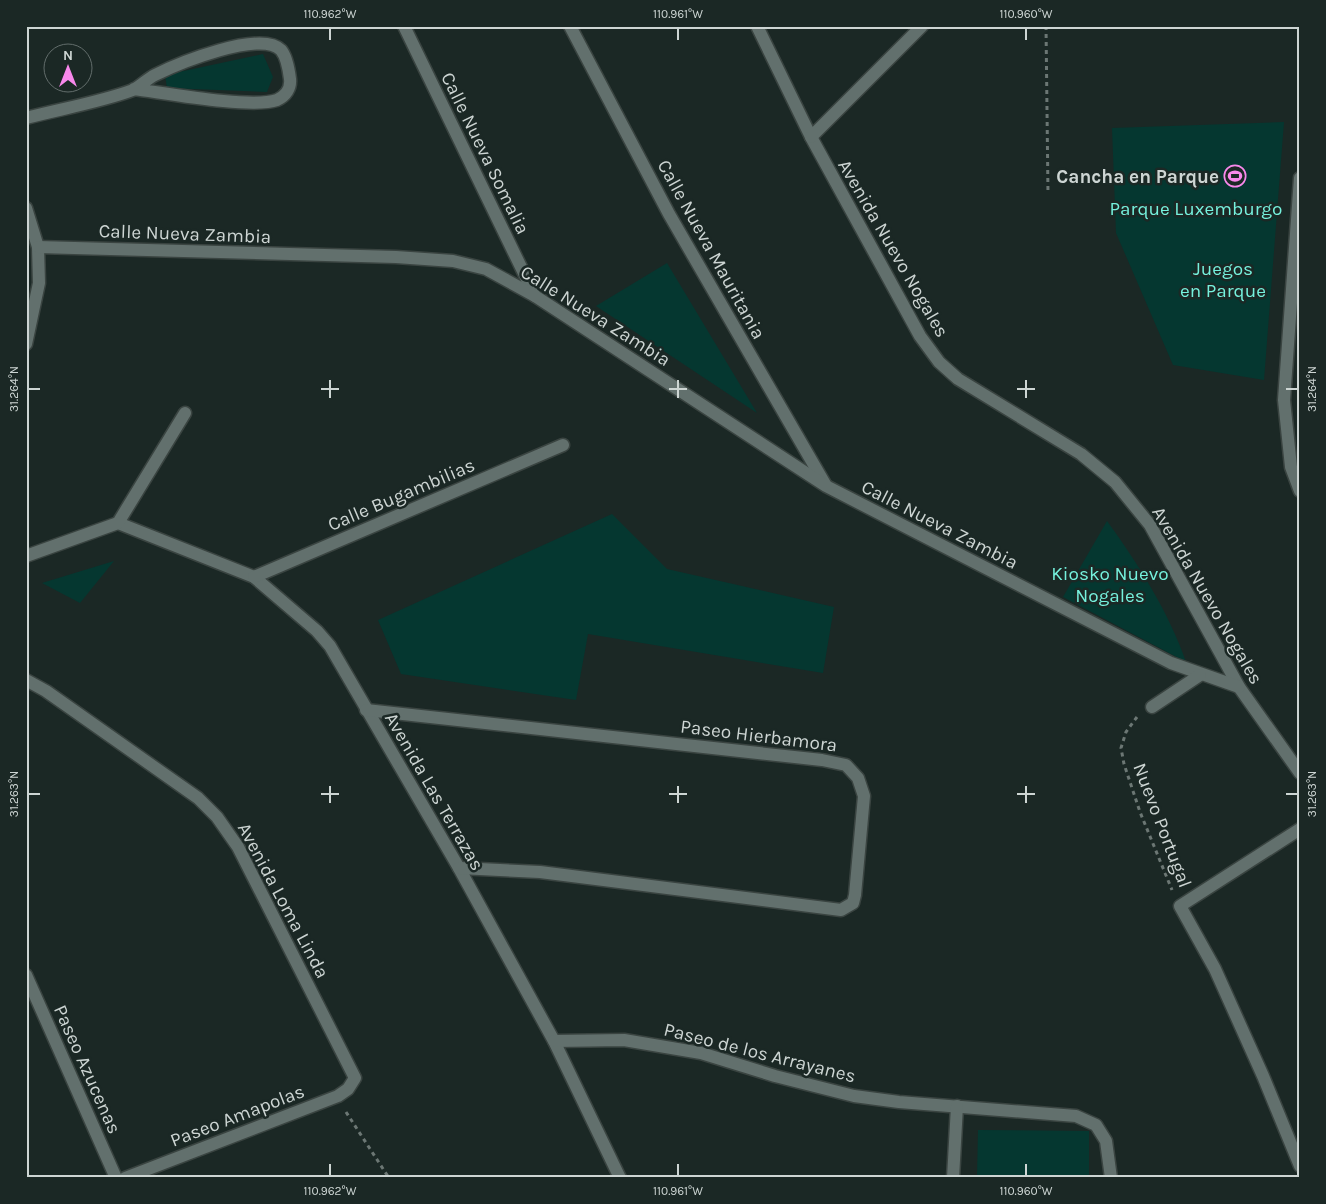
<svg xmlns="http://www.w3.org/2000/svg" width="1326" height="1204" viewBox="0 0 1326 1204" font-family="Karla,sans-serif">
<rect width="100%" height="100%" fill="#1b2825"/>
<g fill="#053730">
<polygon points="263,54 273,77 267,92 167,88 165,75"/>
<polygon points="1284,122 1264,380 1173,365 1116,233 1112,128"/>
<polygon points="667,263 757,413 596,306"/>
<polygon points="612,514 667,569 834,607 823,673 588,634 576,700 401,674 378,620"/>
<path d="M1107 521C1139 565 1168 611 1186 662L1063 597Z"/>
<polygon points="114,561 80,603 42,583"/>
<polygon points="978,1130 1089,1131 1089,1178 977,1178"/>
</g>
<g fill="none" stroke-linecap="round" stroke-linejoin="round">
<g stroke="#3a4441" stroke-width="15">
<g id="minor">
<polyline points="404,26 535,296"/>
<polyline points="570,26 669,214 825,484"/>
<polyline points="757,26 811,137 920,336 939,362 958,379 1081,454 1115,482 1150,525 1239,687 1300,773"/>
<path d="M26 118C60 109 101 102 133 90 141 86 147 79 155 75 177 64 261 29 281 50 287 57 289 71 290 79 291 88 286 96 277 100 251 109 165 93 134 89"/>
<polyline points="811,137 922,26"/>
<polyline points="1300,178 1284,400 1291,467 1300,491"/>
<polyline points="26,208 38,247 39,283 26,344"/>
<polyline points="38,247 396,257 453,261 486,269 535,296 826,486 1171,663 1239,687"/>
<polyline points="118,523 254,577 317,631 330,646 459,868 554,1041 620,1178"/>
<polyline points="26,556 118,523 185,413"/>
<polyline points="254,577 563,445"/>
<polyline points="26,680 46,691 198,798 217,817 238,847 355,1078 348,1089 338,1096 125,1178"/>
<polyline points="1152,707 1200,675"/>
<polyline points="366,710 822,760 846,765 858,778 864,796 855,895 853,903 841,910 540,872 459,868"/>
<polyline points="1300,829 1180,906 1215,969 1263,1076 1300,1166"/>
<polyline points="26,975 116,1178"/>
<polyline points="554,1041 624,1040 701,1053 775,1076 854,1096 899,1102 1076,1116 1096,1125 1106,1141 1111,1178"/>
<polyline points="953,1178 957,1106"/>
</g>
</g>
<g stroke="#6c7774" stroke-width="3" stroke-dasharray="4 4" stroke-linecap="butt">
<polyline points="1046,26 1048,194"/>
<polyline points="1137,717 1126,732 1121,748 1124,764 1140,812 1172,890"/>
<polyline points="346,1112 389,1178"/>
</g>
<use href="#minor" stroke="#62706d" stroke-width="12"/>
</g>
<path fill="none" stroke="#cdd5d3" stroke-width="2" d="M330 28V40M678 28V40M1026 28V40M330 380V398M678 380V398M1026 380V398M28 389H40M321 389H339M669 389H687M1017 389H1035M1286 389H1298M330 786V803M678 786V803M1026 786V803M28 794H40M321 794H339M669 794H687M1017 794H1035M1286 794H1298M330 1164V1176M678 1164V1176M1026 1164V1176"/>
<defs>
<g id="stadium-ring" transform="scale(1.125)"><circle r="9.5" fill="#1b2825" stroke="#f888eb" stroke-width="1.5"/><path d="M0-5a6.5 5 0 1 0 0 10a6.5 5 0 1 0 0-10ZM-3.5-1.8h7v3.6h-7Z" fill="#f888eb"/></g>
</defs>
<g fill-rule="evenodd">
<use href="#stadium-ring" x="1235" y="176"/>
</g>
<g text-anchor="middle" stroke-width="5" stroke-linejoin="round" paint-order="stroke">
<g font-size="19" fill="#cdd5d3" stroke="#1b2825">
<text transform="translate(486 153) rotate(64)" y="7">Calle Nueva Somalia</text>
<text transform="translate(185 233) rotate(2)" y="7">Calle Nueva Zambia</text>
<text transform="translate(894 248) rotate(60)" y="7">Avenida Nuevo Nogales</text>
<text transform="translate(712 249) rotate(61)" y="7">Calle Nueva Mauritania</text>
<text transform="translate(596 315) rotate(32)" y="7">Calle Nueva Zambia</text>
<text transform="translate(401 494) rotate(-23)" y="7">Calle Bugambilias</text>
<text transform="translate(940 524) rotate(27)" y="7">Calle Nueva Zambia</text>
<text transform="translate(1208 595) rotate(60)" y="7">Avenida Nuevo Nogales</text>
<text transform="translate(759 735) rotate(7)" y="7">Paseo Hierbamora</text>
<text transform="translate(435 791) rotate(60)" y="7">Avenida Las Terrazas</text>
<text transform="translate(1163 825) rotate(69)" y="7">Nuevo Portugal</text>
<text transform="translate(284 900) rotate(62)" y="7">Avenida Loma Linda</text>
<text transform="translate(760 1052) rotate(14)" y="7">Paseo de los Arrayanes</text>
<text transform="translate(88 1069) rotate(66)" y="7">Paseo Azucenas</text>
<text transform="translate(237 1115) rotate(-21)" y="7">Paseo Amapolas</text>
</g>
<g font-size="19" font-weight="bold" fill="#cdd5d3" stroke="#1b2825" text-anchor="end">
<text x="1219" y="183">Cancha en Parque</text>
</g>
<g font-size="19" fill="#75f1dd" stroke="#1b2825">
<text x="1196" y="215">Parque Luxemburgo</text>
<text x="1223" y="275">Juegos<tspan x="1223" dy="22">en Parque</tspan></text>
<text x="1110" y="580">Kiosko Nuevo<tspan x="1110" dy="22">Nogales</tspan></text>
</g>
</g>
<rect width="1326" height="1204" fill="none" stroke="#1b2825" stroke-width="55"/>
<g transform="translate(68 68)"><circle r="24" fill="#1b2825" stroke="#626d6b"/>
<path d="M0-4L9 19L0 12L-9 19Z" fill="#f888eb"/>
<text y="-8" font-size="14" font-weight="bold" text-anchor="middle" fill="#cdd5d3">N</text>
</g>
<rect x="28" y="28" width="1270" height="1148" fill="none" stroke="#cdd5d3" stroke-width="2"/>
<g font-size="12" text-anchor="middle" fill="#cdd5d3">
<text x="330" y="18">110.962°W</text>
<text x="678" y="18">110.961°W</text>
<text x="1026" y="18">110.960°W</text>
<text transform="translate(14 389) rotate(-90)" y="4">31.264°N</text>
<text transform="translate(1312 389) rotate(-90)" y="4">31.264°N</text>
<text transform="translate(14 794) rotate(-90)" y="4">31.263°N</text>
<text transform="translate(1312 794) rotate(-90)" y="4">31.263°N</text>
<text x="330" y="1195">110.962°W</text>
<text x="678" y="1195">110.961°W</text>
<text x="1026" y="1195">110.960°W</text>
</g>
</svg>
